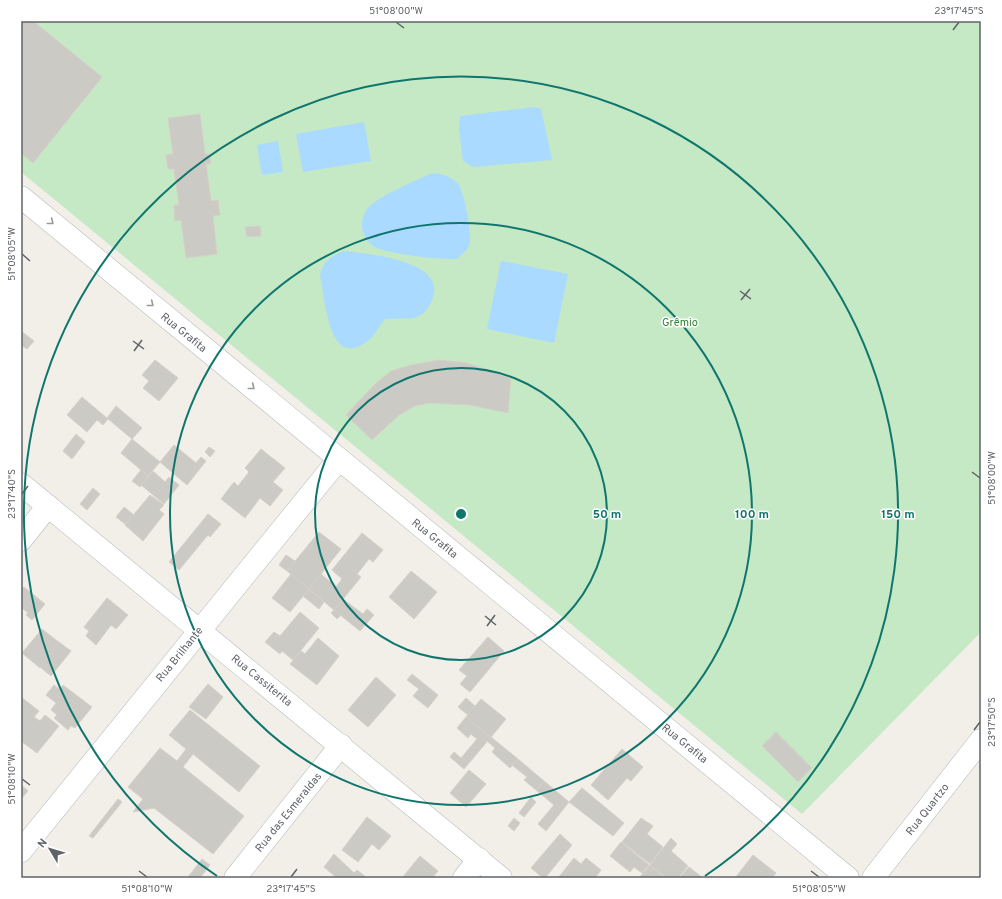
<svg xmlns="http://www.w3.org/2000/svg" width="1002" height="899" viewBox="0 0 1002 899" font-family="Overpass,sans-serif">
<rect width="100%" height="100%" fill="#f1efe8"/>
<polygon fill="#c5e8c5" points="21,21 981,21 981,632 802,814 21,172"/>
<g fill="#aadaff">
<polygon points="535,107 541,109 552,160 473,167 463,161 459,128 460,116"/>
<polygon points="364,122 371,161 303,172 296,134"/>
<polygon points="278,141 283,172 262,175 257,145"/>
<path d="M434 173C443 174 453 177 459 185 464 193 473 236 469 245 467 251 461 255 457 259 441 260 388 254 375 247 367 242 362 234 362 224 362 219 364 212 368 208 377 197 413 182 427 175Z"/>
<path d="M344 251C366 254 438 259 434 292 433 300 428 310 421 315 411 321 396 317 385 319 379 325 376 334 370 339 328 374 326 300 320 276 322 262 331 256 344 251Z"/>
<polygon points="501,261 568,274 554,343 487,329"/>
</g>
<g fill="#cccac5" stroke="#d6d1c6">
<polygon points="21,21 33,21 102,77 33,163 21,153"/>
<polygon points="200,114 205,154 209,154 211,164 206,164 211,201 218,200 220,215 213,216 217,254 186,258 181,220 175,221 174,205 179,205 174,169 168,169 166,155 173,154 168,118"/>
<polygon points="260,226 261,236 247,237 245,227"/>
<polygon points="21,331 34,341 27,349 21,345"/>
<polygon points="155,360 178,378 159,401 143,388 149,381 142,375"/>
<polygon points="439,360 467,363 511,378 508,413 470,405 430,403 415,406 399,415 372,440 346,415 375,384 391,371 411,365"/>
<polygon points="82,397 108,419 103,425 97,420 87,432 67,415"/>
<polygon points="116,406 142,428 132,439 107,418"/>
<polygon points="76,434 85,442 72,459 63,451"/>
<polygon points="132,439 160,462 148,476 121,453"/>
<polygon points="174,445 196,463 201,457 206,461 187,485 160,462"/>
<polygon points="209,447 215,451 210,457 205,452"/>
<polygon points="261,449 285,468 273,482 283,490 270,506 260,498 245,518 221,499 234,482 238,486 249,472 245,468"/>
<polygon points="141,470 148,476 140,487 132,481"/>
<polygon points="153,471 165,482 169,477 179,485 164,504 141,485"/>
<polygon points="93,488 100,494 87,510 80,504"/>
<polygon points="150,495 164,505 159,510 164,514 143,541 125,525"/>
<polygon points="124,507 134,515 125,524 116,517"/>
<polygon points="208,514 221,524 210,537 208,535 179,570 169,562"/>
<polygon points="319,532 341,549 309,589 287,571"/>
<polygon points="362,533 383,550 373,562 369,559 357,574 361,577 334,610 309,589 321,574 336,587 342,579 332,570"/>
<polygon points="286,555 295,561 287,571 279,565"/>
<polygon points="411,571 437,592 414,619 389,597"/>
<polygon points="291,574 309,589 290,612 272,598"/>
<polygon points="24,587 45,604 32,620 26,615 28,613 21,607 21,590"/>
<polygon points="309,589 324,602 319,609 303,596"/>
<polygon points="107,598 128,615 116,629 111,625 96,645 86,636 89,631 84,627"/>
<polygon points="343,599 363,614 367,609 374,615 360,631 334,610"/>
<polygon points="334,610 341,615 337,619 331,613"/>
<polygon points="300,612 319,628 293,660 282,651 280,654 265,642 274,632 280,636"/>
<polygon points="42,629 60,643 40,668 22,653"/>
<polygon points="488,637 504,651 470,692 460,684 467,676 459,670"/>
<polygon points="318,638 339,656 317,685 290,664 301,651 305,654"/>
<polygon points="59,642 71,651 51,676 40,667"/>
<polygon points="412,674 438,695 428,708 413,696 419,689 407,680"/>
<polygon points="376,677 396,695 368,727 348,710"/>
<polygon points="208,684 223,697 206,719 189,707"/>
<polygon points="54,685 60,690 63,685 92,707 75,728 71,726 68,730 54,718 57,715 51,710 56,703 46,695"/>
<polygon points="21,697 39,711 34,717 40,721 45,715 59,726 37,753 21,741"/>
<polygon points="466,698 475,706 468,715 458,707"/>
<polygon points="481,699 506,719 491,737 466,717"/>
<polygon points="190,710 260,766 239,792 193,754 183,767 244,816 213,854 154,808 133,812 143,799 128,787 160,748 177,761 186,749 169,735"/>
<polygon points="466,717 491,737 464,769 450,757 454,752 461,758 477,739 471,734 468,738 457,728"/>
<polygon points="776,732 812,768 798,782 762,746"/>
<polygon points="491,737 518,759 510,768 492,752 495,748 487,741"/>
<polygon points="622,749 643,767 631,781 627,778 608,800 591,785"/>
<polygon points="518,759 544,781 536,790 524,780 527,777 512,765"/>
<polygon points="469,770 486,784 466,807 450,793"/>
<polygon points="544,781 569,802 546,831 538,824 554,805 536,790"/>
<polygon points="21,785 28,791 21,799"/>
<polygon points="582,788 624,823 613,836 569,802"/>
<polygon points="531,797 536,802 524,817 519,813"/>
<polygon points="118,799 122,802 93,838 89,836"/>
<polygon points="367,817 391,836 379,850 372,844 358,862 342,850"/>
<polygon points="514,818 520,823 514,831 508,826"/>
<polygon points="641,818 653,826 647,834 663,847 650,864 622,842"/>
<polygon points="560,834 572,845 545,878 543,878 531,868"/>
<polygon points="671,838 677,844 671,851 688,866 678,878 666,878 650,865"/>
<polygon points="621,842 649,865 642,873 634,867 630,872 610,856"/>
<polygon points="334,854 354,873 357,870 367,878 337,878 324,867"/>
<polygon points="753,855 776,873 772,878 735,878"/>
<polygon points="420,856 438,871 432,878 402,878"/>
<polygon points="574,858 581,864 586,858 601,870 595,878 558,878"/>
<polygon points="202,859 210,865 200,878 189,878 188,877"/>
<polygon points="650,865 665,878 639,878"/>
<polygon points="689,867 703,878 679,878"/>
</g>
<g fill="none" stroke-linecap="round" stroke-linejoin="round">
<g stroke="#b5b8bc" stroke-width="23">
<g id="street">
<polyline points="21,197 848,878"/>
<polyline points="21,484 501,878"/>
<polyline points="21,540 48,506"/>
<polyline points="21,851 339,459"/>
<polyline points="235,878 341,745"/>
<polyline points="464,878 479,859"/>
<polyline points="873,878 981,740"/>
</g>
</g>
<use href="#street" stroke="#fff" stroke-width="22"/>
</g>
<defs><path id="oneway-chevron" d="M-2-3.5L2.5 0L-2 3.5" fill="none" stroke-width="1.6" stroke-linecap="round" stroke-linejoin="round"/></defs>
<g stroke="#979a9d">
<use href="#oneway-chevron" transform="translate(51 222) rotate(39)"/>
<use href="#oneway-chevron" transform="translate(151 304) rotate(39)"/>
<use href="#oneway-chevron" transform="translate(252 387) rotate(39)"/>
</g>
<path fill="none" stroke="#5f6368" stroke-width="1.5" d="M396 22 404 28M953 30 959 22M22 254 30 261M740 291 751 299M741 300 750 289M133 341 144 349M134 351 142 340M972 472 980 478M22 494 28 486M485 616 496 625M487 626 495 615M974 730 980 722M22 779 30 785M139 871 147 877M811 871 819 877M291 877 297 869"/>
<g fill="none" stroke="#0f766e" stroke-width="2">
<circle cx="461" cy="514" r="146"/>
<circle cx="461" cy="514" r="291"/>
<path d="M217 876A437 437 0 1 1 705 876"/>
</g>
<g text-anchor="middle" stroke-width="3" stroke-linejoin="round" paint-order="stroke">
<g font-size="11" fill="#348238" stroke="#fff">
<text x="680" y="326">Grêmio</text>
</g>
<g font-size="11" fill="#5f6368" stroke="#fff">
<text transform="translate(184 332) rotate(39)" y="4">Rua Grafita</text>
<text transform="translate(435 538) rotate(39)" y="4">Rua Grafita</text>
<text transform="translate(179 654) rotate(-51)" y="4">Rua Brilhante</text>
<text transform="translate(262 680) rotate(39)" y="4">Rua Cassiterita</text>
<text transform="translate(685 743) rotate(39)" y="4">Rua Grafita</text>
<text transform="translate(927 809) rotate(-52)" y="4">Rua Quartzo</text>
<text transform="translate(288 812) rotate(-51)" y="4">Rua das Esmeraldas</text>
</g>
</g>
<circle cx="461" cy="514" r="6" fill="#0f766e" stroke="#fff" stroke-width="2"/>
<g font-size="12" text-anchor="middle" font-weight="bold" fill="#0f766e" stroke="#fff" stroke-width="3" stroke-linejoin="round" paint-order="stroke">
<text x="607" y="518">50 m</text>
<text x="752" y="518">100 m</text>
<text x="898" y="518">150 m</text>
</g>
<rect width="1002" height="899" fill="none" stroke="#ffffff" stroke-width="44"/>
<g transform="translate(50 849) rotate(308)" stroke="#ffffff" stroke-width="3" paint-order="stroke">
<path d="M0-3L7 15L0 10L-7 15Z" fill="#5f6368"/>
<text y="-6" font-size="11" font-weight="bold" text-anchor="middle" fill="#5f6368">N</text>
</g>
<rect x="22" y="22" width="958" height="855" fill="none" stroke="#5f6368" stroke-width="1.5"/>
<g font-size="10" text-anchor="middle" fill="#5f6368">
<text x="396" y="14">51°08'00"W</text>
<text x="959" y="14">23°17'45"S</text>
<text transform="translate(11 254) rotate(-90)" y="4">51°08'05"W</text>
<text transform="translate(991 478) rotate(-90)" y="4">51°08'00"W</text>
<text transform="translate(11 494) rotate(-90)" y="4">23°17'40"S</text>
<text transform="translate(991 722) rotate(-90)" y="4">23°17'50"S</text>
<text transform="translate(11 779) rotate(-90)" y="4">51°08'10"W</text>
<text x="147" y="892">51°08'10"W</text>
<text x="291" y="892">23°17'45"S</text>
<text x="819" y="892">51°08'05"W</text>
</g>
</svg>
